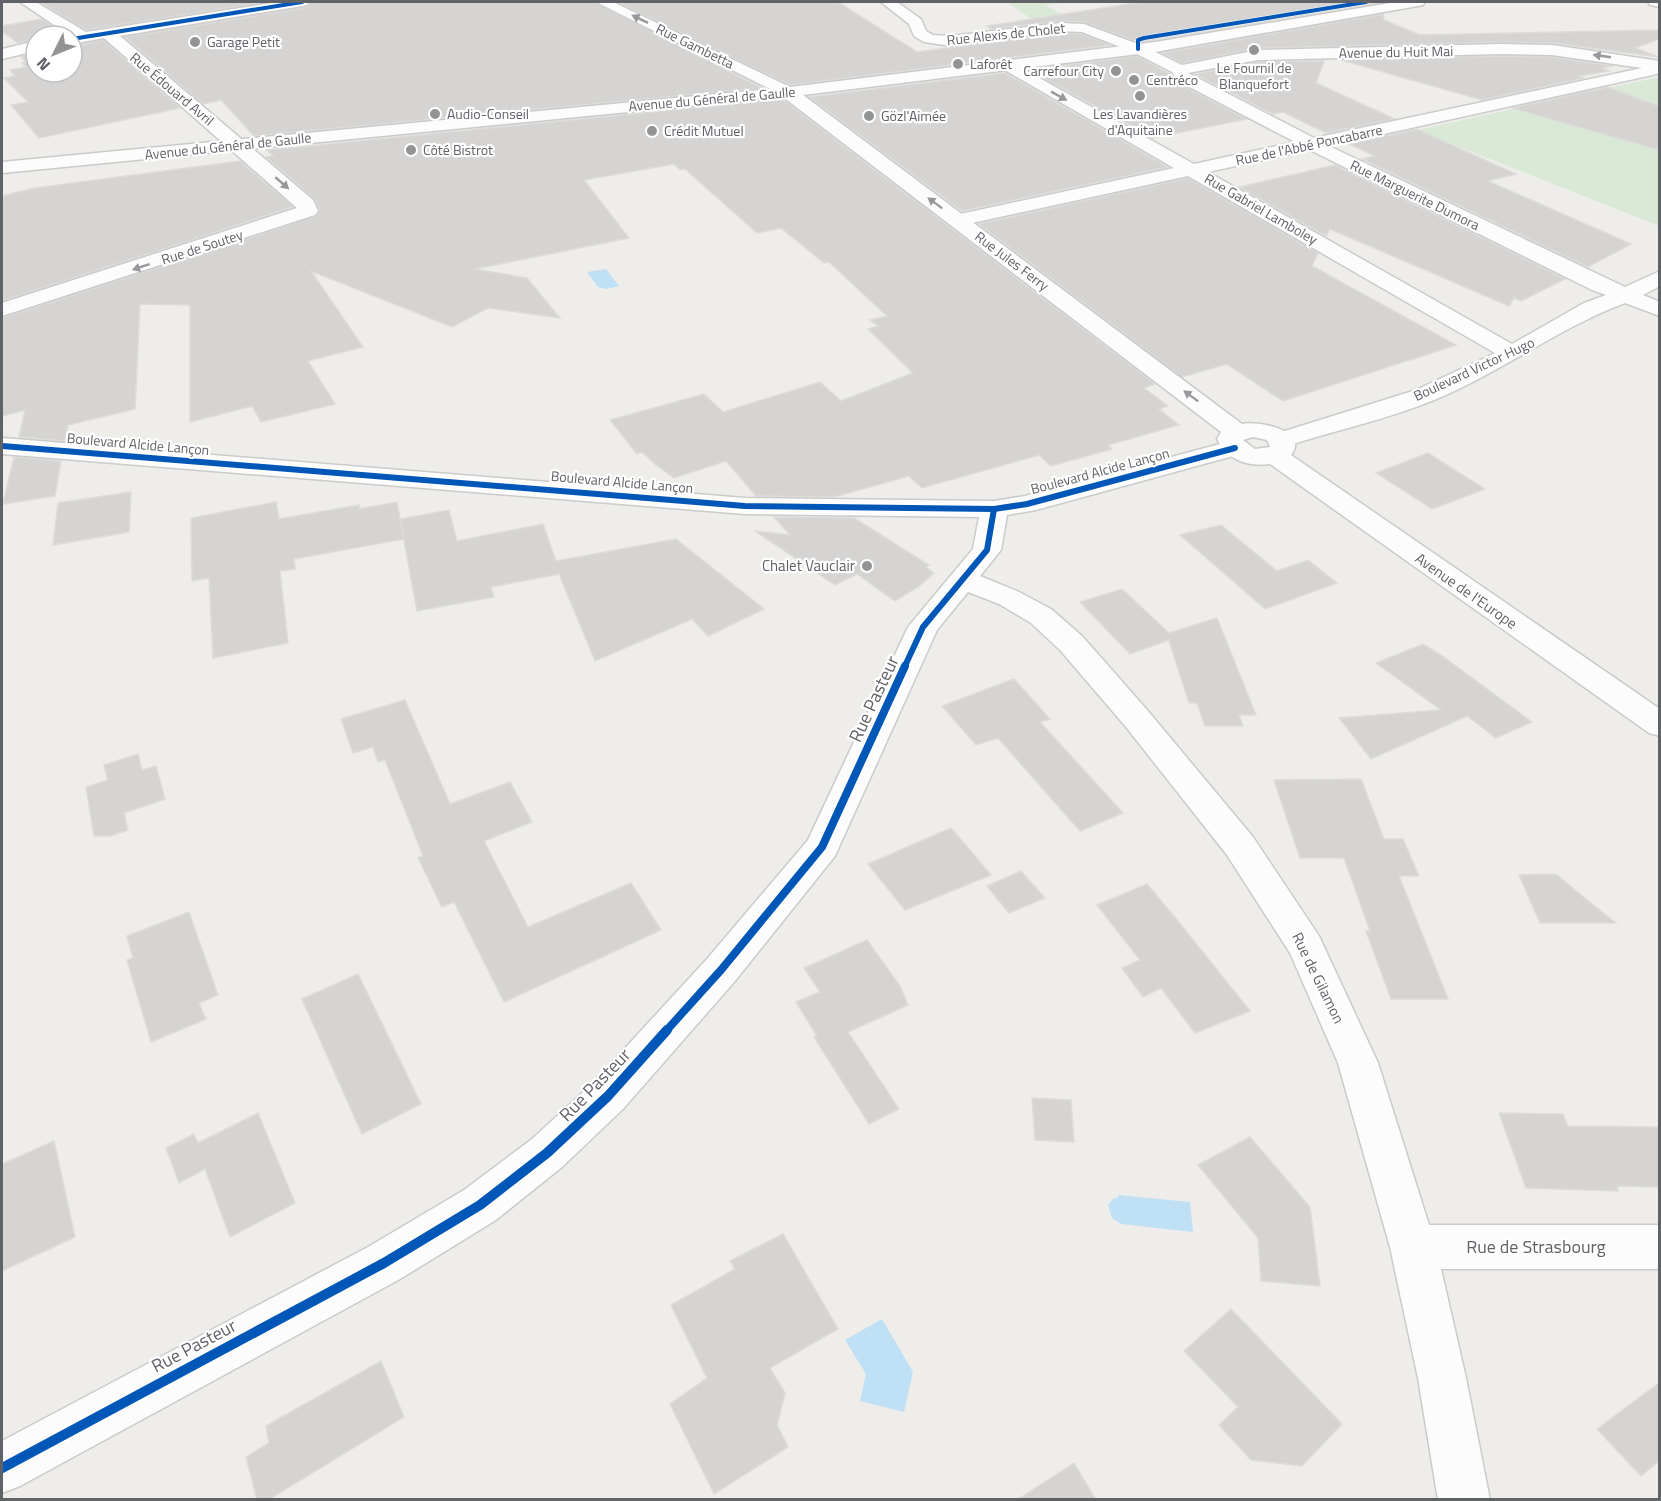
<svg xmlns="http://www.w3.org/2000/svg" width="1661" height="1501" viewBox="0 0 1661 1501" font-family="'Titillium Web',sans-serif">
<rect width="100%" height="100%" fill="#eeedea"/>
<g fill="#d9e9d6">
<polygon points="1007,2 1068,2 1045,5 1079,23 1037,23"/>
<polygon points="1659,77 1659,226 1417,130"/>
</g>
<g fill="#c0e0f5">
<polygon points="606,269 619,286 606,289 598,287 587,272"/>
<polygon points="1118,1195 1190,1202 1193,1232 1121,1224 1112,1218 1108,1205 1114,1198 1118,1198"/>
<polygon points="882,1319 913,1372 904,1412 860,1401 866,1374 845,1340"/>
</g>
<g fill="#d5d4d3" stroke="#dddcd9" stroke-width="1.5">
<polygon points="40,2 267,2 86,30"/>
<polygon points="311,2 594,2 762,88 254,136 221,100 203,104 125,37 302,8 309,6"/>
<polygon points="617,2 838,2 917,52 1060,33 1082,34 1110,45 790,85"/>
<polygon points="1142,2 1382,2 1138,42 1084,22 1060,21 991,29 987,26"/>
<polygon points="1383,14 1384,20 1420,35 1659,30 1659,39 1635,48 1659,57 1552,43 1501,42 1258,48 1182,63 1162,53"/>
<polygon points="42,19 64,36 36,36 36,39 18,43 2,31 2,26"/>
<polygon points="103,40 180,108 39,138 11,105 28,102 4,78 15,76 10,70 26,67 22,63 26,62 21,57 36,53 36,72 72,72 72,46"/>
<polygon points="1137,56 1170,74 1177,83 1247,119 1153,138 1029,70"/>
<polygon points="1501,56 1552,57 1613,66 1602,68 1609,71 1579,76 1584,78 1482,100 1341,60"/>
<polygon points="1324,61 1316,83 1395,119 1326,133 1283,112 1273,114 1195,74 1258,62"/>
<polygon points="1005,73 1168,167 962,211 809,97"/>
<polygon points="1608,87 1659,106 1659,150 1512,108"/>
<polygon points="782,99 1155,384 1144,388 1168,406 1159,409 1179,425 1108,445 1112,449 1051,466 1039,455 922,488 909,476 834,497 756,496 726,461 674,478 656,465 642,452 637,454 610,420 704,394 723,412 820,382 841,401 913,373 868,329 878,326 870,320 887,316 829,262 824,263 781,228 757,233 685,169 680,170 674,164 584,180 629,238 475,269 527,278 560,318 488,308 452,327 311,271 363,347 308,361 335,404 261,422 252,406 190,422 190,305 140,304 135,409 68,425 65,441 19,437 25,410 2,416 2,318 317,216 320,210 314,198 266,157 273,156 267,150"/>
<polygon points="1417,129 1516,174 1488,181 1631,244 1588,267 1362,159 1375,156 1349,144"/>
<polygon points="240,161 293,207 2,301 2,196 35,188"/>
<polygon points="1335,165 1565,279 1521,301 1514,298 1509,306 1330,229 1326,236 1239,187"/>
<polygon points="1188,178 1318,253 1312,266 1456,345 1283,401 1227,364 1182,377 979,224"/>
<polygon points="1428,453 1485,489 1432,509 1376,473"/>
<polygon points="14,457 61,461 55,496 3,504"/>
<polygon points="131,492 129,532 53,545 58,503"/>
<polygon points="276,502 279,519 359,505 359,509 397,502 404,539 294,559 295,569 280,571 288,643 213,658 209,578 192,581 191,518"/>
<polygon points="449,510 457,541 543,524 556,561 676,539 764,609 708,636 692,619 595,661 559,574 491,587 494,597 417,611 400,519"/>
<polygon points="774,517 854,518 929,565 926,567 934,573 918,587 895,601 857,574 835,585 755,531 790,535"/>
<polygon points="1221,525 1277,571 1308,560 1337,583 1265,609 1180,535"/>
<polygon points="1122,589 1169,633 1217,618 1256,715 1239,715 1243,726 1205,726 1197,703 1189,703 1169,640 1130,654 1080,602"/>
<polygon points="1423,644 1441,655 1532,722 1496,738 1467,716 1371,759 1339,718 1441,710 1376,663"/>
<polygon points="1014,679 1050,719 1040,722 1123,813 1080,831 998,738 976,745 942,706"/>
<polygon points="405,700 450,804 510,782 532,822 484,841 528,927 631,883 661,930 504,1002 454,902 442,907 418,858 423,856 385,760 378,762 373,747 353,753 341,719"/>
<polygon points="138,754 142,770 156,766 165,799 124,813 128,830 110,836 94,836 86,787 108,780 104,765"/>
<polygon points="1361,779 1384,839 1403,839 1419,876 1399,876 1448,999 1391,999 1366,931 1370,931 1344,858 1300,858 1274,780"/>
<polygon points="951,828 991,875 905,910 868,864"/>
<polygon points="1021,871 1045,898 1009,913 987,886"/>
<polygon points="1556,874 1581,895 1616,923 1540,923 1519,875"/>
<polygon points="1147,884 1178,921 1250,1011 1195,1033 1161,988 1143,997 1122,968 1140,960 1097,905"/>
<polygon points="189,912 218,995 199,1003 206,1019 151,1042 127,960 133,958 127,936"/>
<polygon points="867,940 900,986 908,1005 848,1032 899,1109 869,1124 814,1037 817,1036 796,1002 820,992 804,968"/>
<polygon points="358,974 421,1104 362,1134 302,999"/>
<polygon points="1032,1098 1071,1100 1074,1142 1035,1140"/>
<polygon points="258,1113 295,1203 230,1237 205,1169 179,1183 166,1148 194,1134 198,1143"/>
<polygon points="1499,1113 1563,1114 1568,1126 1659,1127 1659,1187 1617,1186 1618,1191 1526,1188"/>
<polygon points="1250,1137 1310,1207 1320,1286 1261,1281 1258,1238 1198,1165"/>
<polygon points="54,1141 75,1237 2,1271 2,1164"/>
<polygon points="783,1234 838,1329 770,1368 785,1393 777,1425 788,1447 714,1494 670,1404 707,1378 671,1305 735,1269 730,1261"/>
<polygon points="1231,1309 1342,1424 1302,1466 1251,1460 1219,1425 1238,1407 1184,1351"/>
<polygon points="381,1361 404,1417 268,1500 257,1500 246,1457 269,1443 266,1426"/>
<polygon points="1659,1383 1659,1461 1641,1476 1597,1429"/>
<polygon points="1074,1463 1096,1500 1017,1500"/>
</g>
<g fill="none" stroke-linecap="round" stroke-linejoin="round">
<g stroke="#cbcbcb" stroke-width="3">
<g id="street">
<polygon points="20,2 36,2 86,32 278,2 309,2 307,5 302,6 120,36 313,200 318,211 315,215 2,316 2,303 297,208 104,38 72,44 72,36 66,36 69,35"/>
<path d="M881 2H897L921 19 926 31 933 35 951 36 1060 23 1084 24 1143 46 1182 65 1258 50 1501 44 1552 45 1660 61V71L1657 74 1329 146 1625 287 1660 271V286L1643 295 1660 302V316L1625 303C1558 328 1500 373 1434 400 1388 419 1337 430 1290 445L1281 448 1272 445 1268 440 1272 435 1416 390 1495 353 1188 176 958 226 951 224 948 220 951 216 1174 168 1003 69 1001 66 1009 61 1194 164 1295 142 1178 81 1172 72 1133 52 1082 32 1060 31 951 46 924 42 914 36 909 24ZM1501 54 1552 55 1642 68 1314 138 1188 73 1258 60ZM1310 150 1592 290 1606 295 1584 303 1512 344 1208 172Z"/>
<polygon points="36,41 36,51 2,59 2,49"/>
<polygon points="2,438 745,498 994,501 1025,496 1235,440 1244,443 1248,448 1244,453 1036,510 1007,515 1001,550 980,576 1019,592 1051,609 1082,636 1148,711 1253,837 1319,936 1378,1063 1429,1225 1660,1225 1660,1269 1441,1269 1466,1378 1490,1500 1438,1500 1418,1378 1390,1247 1338,1063 1290,953 1227,855 1126,727 1060,650 1031,623 999,604 968,592 937,630 835,856 735,981 623,1109 562,1167 496,1220 400,1279 20,1486 2,1493 2,1441 368,1247 464,1190 532,1139 593,1083 707,959 808,840 908,627 973,549 979,517 745,514 2,454"/>
</g>
</g>
<g stroke="#cacaca" stroke-width="3">
<g id="secondary">
<path d="M596 2H613L790 87 1155 42 1396 2H1425L1423 5 1418 6 1155 52 803 95 1242 424C1258 420 1310 431 1291 455L1660 709V736L1649 733 1270 464C1248 467 1227 460 1217 439L1221 432 783 97 2 173V162L770 89ZM1253 437 1267 440 1270 447 1255 449 1243 440Z"/>
<polygon points="1648,2 1660,2 1660,7 1650,5"/>
</g>
</g>
<use href="#street" fill="#fcfcfc" fill-rule="evenodd"/>
<use href="#secondary" fill="#fcfcfc" fill-rule="evenodd"/>
<g stroke="#fff" stroke-width="5">
<g id="cycleway-far3">
<polyline points="72,39 302,2"/>
<polyline points="1138,49 1138,40 1144,38 1366,2"/>
</g>
</g>
<g stroke="#fff" stroke-width="9">
<g id="cycleway-far2">
<polyline points="2,446 745,506 994,509 1027,504 1235,448"/>
<polyline points="904,668 923,627 987,550 994,509"/>
</g>
</g>
<g stroke="#fff" stroke-width="12">
<polyline id="cycleway-far1" points="666,1031 721,970 822,847 905,666"/>
</g>
<g stroke="#fff" stroke-width="14">
<polyline id="cycleway" points="2,1468 384,1263 480,1205 547,1153 608,1096 667,1030"/>
</g>
<use href="#cycleway-far3" stroke="#0057b8" stroke-width="4"/>
<use href="#cycleway-far2" stroke="#0057b8" stroke-width="6"/>
<use href="#cycleway-far1" stroke="#0057b8" stroke-width="8"/>
<use href="#cycleway" stroke="#0057b8" stroke-width="10"/>
</g>
<defs><path id="oneway-solid" d="M-6-.8H1V-3.2L6.5 0L1 3.2V.8H-6Z" transform="scale(1.5)"/></defs>
<g fill="#96989b">
<use href="#oneway-solid" transform="translate(640 19) rotate(-154)"/>
<use href="#oneway-solid" transform="translate(1602 56) rotate(-172)"/>
<use href="#oneway-solid" transform="translate(1059 96) rotate(29)"/>
<use href="#oneway-solid" transform="translate(282 183) rotate(41)"/>
<use href="#oneway-solid" transform="translate(935 203) rotate(-143)"/>
<use href="#oneway-solid" transform="translate(141 267) rotate(162)"/>
<use href="#oneway-solid" transform="translate(1191 396) rotate(-143)"/>
</g>
<g fill="#919395" stroke="#fff" stroke-width="2">
<circle cx="195" cy="42" r="6"/>
<circle cx="1254" cy="50" r="6"/>
<circle cx="958" cy="64" r="6"/>
<circle cx="1116" cy="71" r="6"/>
<circle cx="1134" cy="80" r="6"/>
<circle cx="1140" cy="96" r="6"/>
<circle cx="435" cy="114" r="6"/>
<circle cx="869" cy="116" r="6"/>
<circle cx="652" cy="131" r="6"/>
<circle cx="411" cy="150" r="6"/>
<circle cx="867" cy="566" r="6"/>
</g>
<g text-anchor="middle" stroke-width="4.5" stroke-linejoin="round" paint-order="stroke">
<g font-size="14" fill="#5f6267" stroke="#fff">
<text transform="translate(1006 34) rotate(-6)" y="5">Rue Alexis de Cholet</text>
<text transform="translate(695 46) rotate(26)" y="5">Rue Gambetta</text>
<text transform="translate(1396 52) rotate(-1)" y="5">Avenue du Huit Mai</text>
<text transform="translate(172 89) rotate(40)" y="5">Rue Édouard Avril</text>
<text transform="translate(712 99) rotate(-5)" y="5">Avenue du Général de Gaulle</text>
<text transform="translate(1309 145) rotate(-12)" y="5">Rue de l'Abbé Poncabarre</text>
<text transform="translate(228 146) rotate(-6)" y="5">Avenue du Général de Gaulle</text>
<text transform="translate(1415 195) rotate(26)" y="5">Rue Marguerite Dumora</text>
<text transform="translate(1261 209) rotate(30)" y="5">Rue Gabriel Lamboley</text>
<text transform="translate(202 247) rotate(-18)" y="5">Rue de Soutey</text>
<text transform="translate(1012 261) rotate(37)" y="5">Rue Jules Ferry</text>
<text transform="translate(1474 369) rotate(-25)" y="5">Boulevard Victor Hugo</text>
<text transform="translate(138 444) rotate(5)" y="5">Boulevard Alcide Lançon</text>
<text transform="translate(1100 471) rotate(-15)" y="5">Boulevard Alcide Lançon</text>
<text transform="translate(622 482) rotate(5)" y="5">Boulevard Alcide Lançon</text>
</g>
<g font-size="14" fill="#5f6267" stroke="#fff" text-anchor="start">
<text x="207" y="47">Garage Petit</text>
<text x="970" y="69">Laforêt</text>
<text x="1254" y="73" text-anchor="middle">Le Fournil de<tspan x="1254" dy="16">Blanquefort</tspan></text>
<text x="1104" y="76" text-anchor="end">Carrefour City</text>
<text x="1146" y="85">Centréco</text>
<text x="447" y="119">Audio-Conseil</text>
<text x="1140" y="119" text-anchor="middle">Les Lavandières<tspan x="1140" dy="16">d'Aquitaine</tspan></text>
<text x="881" y="121">Gözl'Aimée</text>
<text x="664" y="136">Crédit Mutuel</text>
<text x="423" y="155">Côté Bistrot</text>
</g>
<g font-size="15" fill="#5f6267" stroke="#fff" text-anchor="end">
<text x="855" y="571">Chalet Vauclair</text>
</g>
<g font-size="15" fill="#5f6267" stroke="#fff">
<text transform="translate(1466 591) rotate(35)" y="5">Avenue de l'Europe</text>
<text transform="translate(1318 978) rotate(64)" y="5">Rue de Gilamon</text>
</g>
<g font-size="18" fill="#5f6267" stroke="#fff">
<text transform="translate(874 699) rotate(-65)" y="6">Rue Pasteur</text>
<text transform="translate(595 1085) rotate(-46)" y="6">Rue Pasteur</text>
<text x="1536" y="1253">Rue de Strasbourg</text>
<text transform="translate(194 1346) rotate(-28)" y="6">Rue Pasteur</text>
</g>
</g>
<rect width="1661" height="1501" fill="none" stroke="#5f6267" stroke-width="6"/>
<g transform="translate(54 54) rotate(227)"><circle r="28" fill="#ffffff" stroke="#bfc0c2" stroke-width="1.5"/>
<path d="M0-4.5L10 22L0 15L-10 22Z" fill="#919395"/>
<text y="-9" font-size="16" font-weight="bold" text-anchor="middle" fill="#5f6267">N</text>
</g>
</svg>
